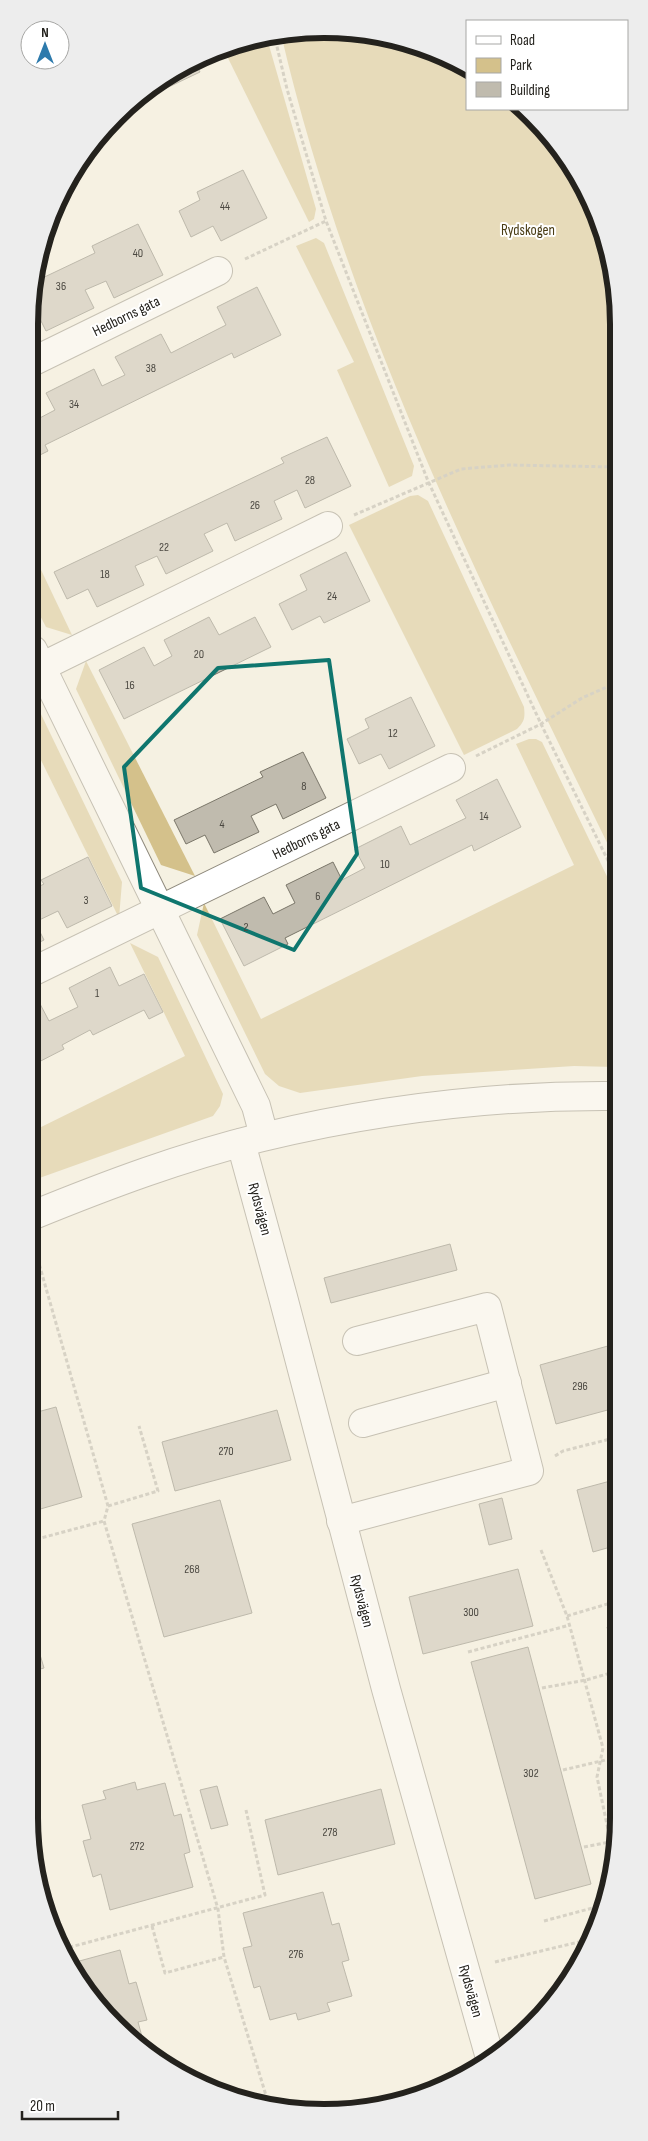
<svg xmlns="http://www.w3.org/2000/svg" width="648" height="2141" viewBox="0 0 648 2141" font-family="'Sofia Sans Condensed',sans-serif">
<rect width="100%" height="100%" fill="#f5f1e2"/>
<g fill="#d4c18b">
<path d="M281 34H381L467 66V109H524L533 115 589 194 617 286 616 861C486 594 349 326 281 34Z"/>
<polygon points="266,35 316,209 314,219 309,222 225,52"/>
<polygon points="316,238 324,243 414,466 412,476 389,487 337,370 354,362 296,246"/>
<path d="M418 495 428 501 524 707C525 717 525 721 517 729L464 755 349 525 410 496Z"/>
<polygon points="33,553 72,635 46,627 33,602"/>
<polygon points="86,661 195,876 161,865 76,689"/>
<polygon points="33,705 37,706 122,882 119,918 33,744"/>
<polygon points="529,739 536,739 542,742 616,895 615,1067 574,1066 422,1076 300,1093 279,1086 265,1074 197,935 204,903 261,1019 574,865 516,744"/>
<polygon points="130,943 158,957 223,1094 220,1106 213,1116 31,1181 31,1132 185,1056"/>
</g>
<g fill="#c0bbae" stroke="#7a7669">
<polygon points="196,64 200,72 154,94 151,88 160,79"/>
<polygon points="243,170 267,218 221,241 213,226 191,237 179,211 200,200 197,192"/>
<polygon points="138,224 163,275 114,298 106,281 85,290 94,308 46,331 37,313 34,314 34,282 95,253 92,246"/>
<polygon points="257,287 281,335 234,358 232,353 45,445 48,451 34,458 34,421 55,410 46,393 94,369 102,386 125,375 115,357 161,334 171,353 226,325 217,307"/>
<polygon points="327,437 351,486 305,508 297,490 274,501 282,519 235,541 227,523 204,534 213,551 166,574 157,556 135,566 144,585 97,607 88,589 67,599 54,572 284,463 281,458"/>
<polygon points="346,552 370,601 324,623 320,616 292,630 279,604 307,590 300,575"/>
<polygon points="209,617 219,635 255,617 271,647 124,719 99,670 144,647 154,666 172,656 164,640"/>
<polygon points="411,697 435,746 389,769 381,754 359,764 347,739 369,728 365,719"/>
<polygon points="303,752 326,798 283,819 276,804 251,816 259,832 214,853 205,835 186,844 174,820 263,777 260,772"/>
<polygon points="497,779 521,827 474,851 472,845 285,938 288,944 244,966 220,919 264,897 273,914 295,903 286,885 333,862 342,880 365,868 355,849 401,826 410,845 466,818 456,800"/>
<polygon points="88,857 112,906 67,928 58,911 35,922 44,940 32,946 32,890 44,884 41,880"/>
<polygon points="110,967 119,986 144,974 163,1012 149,1019 144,1010 93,1035 90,1030 62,1045 64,1049 31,1066 32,1006 39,1002 49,1021 78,1007 69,988"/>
<polygon points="450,1244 457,1270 331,1303 324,1278"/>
<polygon points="615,1344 615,1408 556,1424 540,1365"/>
<polygon points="56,1407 82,1497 30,1512 30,1414"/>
<polygon points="277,1410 291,1460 175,1491 162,1442"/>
<polygon points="614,1480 614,1546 593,1552 577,1490"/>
<polygon points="502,1498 512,1539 489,1545 479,1504"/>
<polygon points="220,1500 252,1613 164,1637 132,1524"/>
<polygon points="518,1569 533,1626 423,1654 409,1597"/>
<polygon points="29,1618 44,1668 29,1672"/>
<polygon points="614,1625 614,1654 607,1627"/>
<polygon points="528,1647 591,1884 535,1899 471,1662"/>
<polygon points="135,1782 137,1790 165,1783 174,1816 181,1814 190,1852 184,1854 193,1887 110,1910 101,1874 93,1877 83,1841 91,1839 82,1805 106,1799 103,1791"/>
<polygon points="217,1786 228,1825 211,1829 200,1790"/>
<polygon points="381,1789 395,1844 278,1875 265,1820"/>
<polygon points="323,1892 332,1925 339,1923 349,1960 342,1962 352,1996 327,2003 330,2011 298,2020 296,2013 270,2020 260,1986 254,1988 243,1948 252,1946 243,1913"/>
<polygon points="120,1950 129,1984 136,1982 147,2020 138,2022 144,2044 102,2012 72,1963"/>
</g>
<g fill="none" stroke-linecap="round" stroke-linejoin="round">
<g stroke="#8e897c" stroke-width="30">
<g id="minor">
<polyline points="34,361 218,271"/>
<polyline points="33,650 256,1106 264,1136"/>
<polyline points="33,671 328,526"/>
<polyline points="32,972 451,768"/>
<polyline points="241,1143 283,1297 386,1689 490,2058"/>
<path d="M31 1216C107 1185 184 1156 263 1137 379 1109 497 1095 615 1096"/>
<polyline points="363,1423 507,1383"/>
<polyline points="341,1521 529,1471 487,1307 357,1341"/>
</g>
</g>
<g stroke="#b2aea2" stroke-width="3" stroke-dasharray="4 2.5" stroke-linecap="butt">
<polyline points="274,34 287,89 326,221 428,481 541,724 616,877"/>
<polyline points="245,259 326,221"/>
<polyline points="354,515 461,469 509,465 616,467"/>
<polyline points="476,756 541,724 582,698 616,683"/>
<polyline points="607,859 616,850"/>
<polyline points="34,1246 108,1506 104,1521 218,1909 224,1957 268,2102"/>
<polyline points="555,1456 563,1451 614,1438"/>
<polyline points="108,1506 158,1491 139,1426"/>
<polyline points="30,1541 104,1521"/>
<polyline points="541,1550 567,1616 603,1748 597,1777 614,1858"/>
<polyline points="567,1616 614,1602"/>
<polyline points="468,1652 570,1625"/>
<polyline points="542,1688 586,1680 614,1672"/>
<polyline points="563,1770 614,1758"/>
<polyline points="584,1847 614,1841"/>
<polyline points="544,1921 600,1906"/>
<polyline points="152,1926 165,1973 224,1957"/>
<polyline points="63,1949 265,1895 246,1810"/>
<polyline points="495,1962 587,1940"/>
</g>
<use href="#minor" stroke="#fff" stroke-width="28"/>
</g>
<path d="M0 0H648V2141H0ZM329 660 357 854 294 950 141 888 124 767 218 668Z" fill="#f5f1e2" fill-opacity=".55" fill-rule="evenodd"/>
<path fill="none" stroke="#0f766e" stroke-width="4" stroke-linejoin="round" d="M329 660 357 854 294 950 141 888 124 767 218 668Z"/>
<g text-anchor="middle" stroke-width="4" stroke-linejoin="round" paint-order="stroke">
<g font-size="12" fill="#4b4841">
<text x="225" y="210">44</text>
<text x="138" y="257">40</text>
<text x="61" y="290">36</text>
<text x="151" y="372">38</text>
<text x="74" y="408">34</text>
<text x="310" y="484">28</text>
<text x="255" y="509">26</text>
<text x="164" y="551">22</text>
<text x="105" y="578">18</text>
<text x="332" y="600">24</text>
<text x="199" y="658">20</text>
<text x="130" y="689">16</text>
<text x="393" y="737">12</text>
<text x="304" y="790">8</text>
<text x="484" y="820">14</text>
<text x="222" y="828">4</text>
<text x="385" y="868">10</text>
<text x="318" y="900">6</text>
<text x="86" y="904">3</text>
<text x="246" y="931">2</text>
<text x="97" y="997">1</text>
<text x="580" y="1390">296</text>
<text x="226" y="1455">270</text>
<text x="192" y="1573">268</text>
<text x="471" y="1616">300</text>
<text x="531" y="1777">302</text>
<text x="330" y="1836">278</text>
<text x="137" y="1850">272</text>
<text x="296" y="1958">276</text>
</g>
<g font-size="15" fill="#493c15" stroke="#fff">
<text x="528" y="235">Rydskogen</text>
</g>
<g font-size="15" fill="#24221d" stroke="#fff">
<text transform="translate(126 316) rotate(-26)" y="5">Hedborns gata</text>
<text transform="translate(306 839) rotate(-26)" y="5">Hedborns gata</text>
<text transform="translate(260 1209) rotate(75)" y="5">Rydsvägen</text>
<text transform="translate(362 1601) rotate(75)" y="5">Rydsvägen</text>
<text transform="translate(471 1991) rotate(74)" y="5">Rydsvägen</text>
</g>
</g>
<path d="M0 0H648V2141H0ZM324 38H324A286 286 0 0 1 610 324V1818A286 286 0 0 1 324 2104H324A286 286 0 0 1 38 1818V324A286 286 0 0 1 324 38Z" fill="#ededed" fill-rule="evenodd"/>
<path fill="none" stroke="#24221d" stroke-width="6" d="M324 38H324A286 286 0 0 1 610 324V1818A286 286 0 0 1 324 2104H324A286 286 0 0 1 38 1818V324A286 286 0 0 1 324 38Z"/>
<rect x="466" y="20" width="162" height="90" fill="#ffffff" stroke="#a7a7a5"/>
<rect x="476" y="36" width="25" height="8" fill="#ffffff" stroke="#a7a7a5"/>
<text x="510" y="45" font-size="15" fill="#24221d">Road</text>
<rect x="476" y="58" width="25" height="15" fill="#d4c18b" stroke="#a7a7a5"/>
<text x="510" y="70" font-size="15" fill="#24221d">Park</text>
<rect x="476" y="82" width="25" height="15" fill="#c0bbae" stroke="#a7a7a5"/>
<text x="510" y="95" font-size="15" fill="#24221d">Building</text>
<g transform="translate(45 45)"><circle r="24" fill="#ffffff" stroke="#a7a7a5"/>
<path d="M0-4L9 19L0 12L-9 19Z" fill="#2d7aac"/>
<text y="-8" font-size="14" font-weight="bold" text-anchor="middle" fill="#24221d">N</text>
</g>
<path d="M22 2111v8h96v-8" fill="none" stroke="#24221d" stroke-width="2.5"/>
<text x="30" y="2111" font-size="15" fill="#24221d" stroke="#ffffff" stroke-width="4" paint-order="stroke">20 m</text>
</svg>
